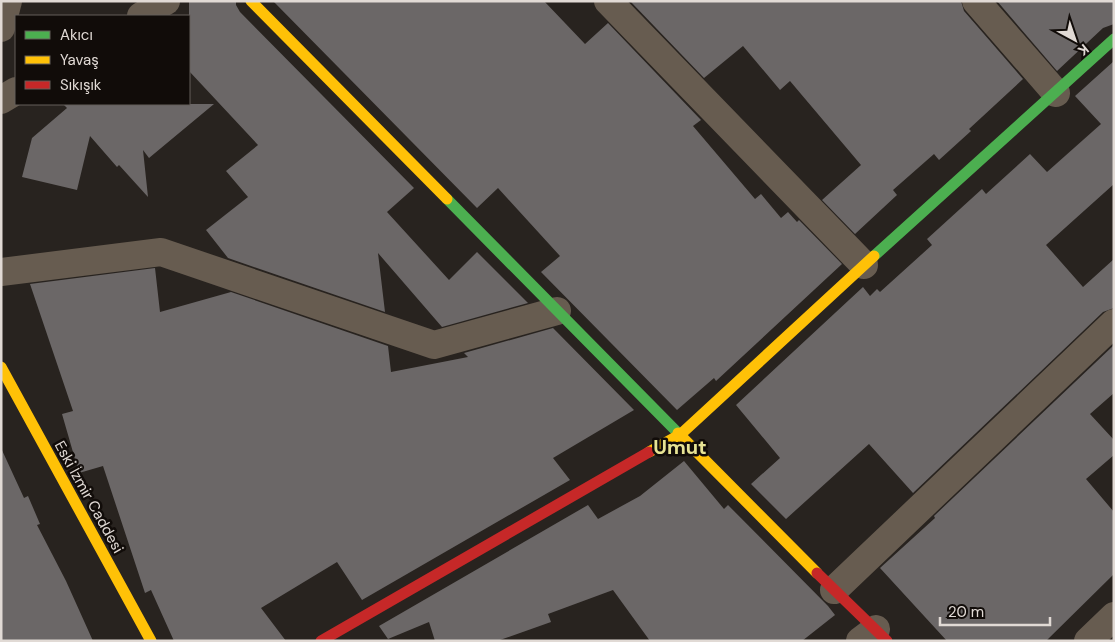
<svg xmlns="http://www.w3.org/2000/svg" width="1115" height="642" viewBox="0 0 1115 642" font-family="'DM Sans',sans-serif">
<rect width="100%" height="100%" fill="#28231f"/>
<g fill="#6b6767">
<polygon points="189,1 236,1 236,5 240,12 414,188 387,212 449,280 477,252 528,303 442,327 378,253 385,312 228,258 206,230 248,197 226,171 258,145 189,71"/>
<polygon points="273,1 544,1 585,44 608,23 701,120 693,126 755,199 761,194 781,218 788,212 797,222 799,220 842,264 716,381 714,378 677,410 541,272 560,256 498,188 477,208"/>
<polygon points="632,1 961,1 964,11 1023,79 969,129 971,131 939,160 934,154 893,190 897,195 855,234 822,200 861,165 790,81 780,90 743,46 704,78 631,2"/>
<polygon points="997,1 1114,1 1114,24 1103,28 1057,71"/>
<polygon points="1114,61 1114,184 1046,245 1083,287 1114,259 1114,308 1103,312 913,493 869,444 786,519 751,484 780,458 736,405 863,287 870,296 877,289 880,292 932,245 927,239 982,189 986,194 1030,154 1047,172 1101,124 1075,96"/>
<polygon points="63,104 214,104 149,158 143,150 148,197 119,165 117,167 90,136 77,190 22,177 32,138 67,108"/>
<polygon points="155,268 160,312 231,292 388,346 391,372 468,357 464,353 553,328 634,410 553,458 570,480 362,600 337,562 261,608 286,641 174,641 151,590 145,593 103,466 79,473 62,414 73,411 30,284"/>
<polygon points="1114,345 1114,393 1090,414 1114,440 1114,455 1086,479 1114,512 1114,574 1046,641 947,641 880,568 935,518 934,516"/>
<polygon points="1,448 24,498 28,496 40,524 37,525 66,581 93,641 1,641"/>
<polygon points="684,461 724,509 728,505 828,606 835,615 802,641 650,641 613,590 548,614 551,622 497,641 435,641 429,622 388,639 379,626 588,505 598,519 640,496"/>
</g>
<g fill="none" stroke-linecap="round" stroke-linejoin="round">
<g stroke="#675c50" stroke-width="28">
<polyline points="608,1 864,265"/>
<polyline points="976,1 1056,93"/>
<polyline points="141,16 166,1"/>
<polyline points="1,28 8,1"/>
<polyline points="1,100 16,91"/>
<polyline points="1,272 161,252 434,345 557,311"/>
<polyline points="834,590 1114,323"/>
<polyline points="860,641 876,629"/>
<polyline points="1088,641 1114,616"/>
</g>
<g stroke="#4caf50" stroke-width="11">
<polyline points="447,199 678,433"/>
<polyline points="874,256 1114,39"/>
</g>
<g stroke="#ffc107" stroke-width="11">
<polyline points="251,1 447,199"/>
<polyline points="1,367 151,641"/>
<polyline points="678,433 817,573"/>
<polyline points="649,452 681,434 874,256"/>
</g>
<g stroke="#c62828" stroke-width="11">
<polyline points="817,573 887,641"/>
<polyline points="321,641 649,452"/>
</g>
</g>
<g text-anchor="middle" stroke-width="5" stroke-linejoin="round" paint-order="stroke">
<g font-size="15" fill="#e1dad5" stroke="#110c09">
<text transform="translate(89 497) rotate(61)" y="5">Eski İzmir Caddesi</text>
</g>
<g font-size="20" font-weight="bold" fill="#e7e394" stroke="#110c09">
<text x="680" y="454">Umut</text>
</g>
</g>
<rect width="1115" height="642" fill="none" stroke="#e1dad5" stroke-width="5"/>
<rect x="15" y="15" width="175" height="90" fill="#110c09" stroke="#645e5b"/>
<rect x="25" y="31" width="25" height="8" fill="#4caf50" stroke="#645e5b"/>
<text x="60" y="40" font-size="15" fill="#e1dad5">Akıcı</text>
<rect x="25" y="56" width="25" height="8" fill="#ffc107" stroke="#645e5b"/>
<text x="60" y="65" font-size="15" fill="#e1dad5">Yavaş</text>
<rect x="25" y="81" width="25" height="8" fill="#c62828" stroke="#645e5b"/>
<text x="60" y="90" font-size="15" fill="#e1dad5">Sıkışık</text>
<g transform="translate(1075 40) rotate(140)" stroke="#110c09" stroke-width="4" paint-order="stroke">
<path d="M0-4L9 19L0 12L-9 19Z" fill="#e1dad5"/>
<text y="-8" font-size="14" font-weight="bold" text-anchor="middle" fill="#e1dad5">K</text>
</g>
<path d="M940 617v8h110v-8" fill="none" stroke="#e1dad5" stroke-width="2.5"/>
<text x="948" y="617" font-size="15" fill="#e1dad5" stroke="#110c09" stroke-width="4" paint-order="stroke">20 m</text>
</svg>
